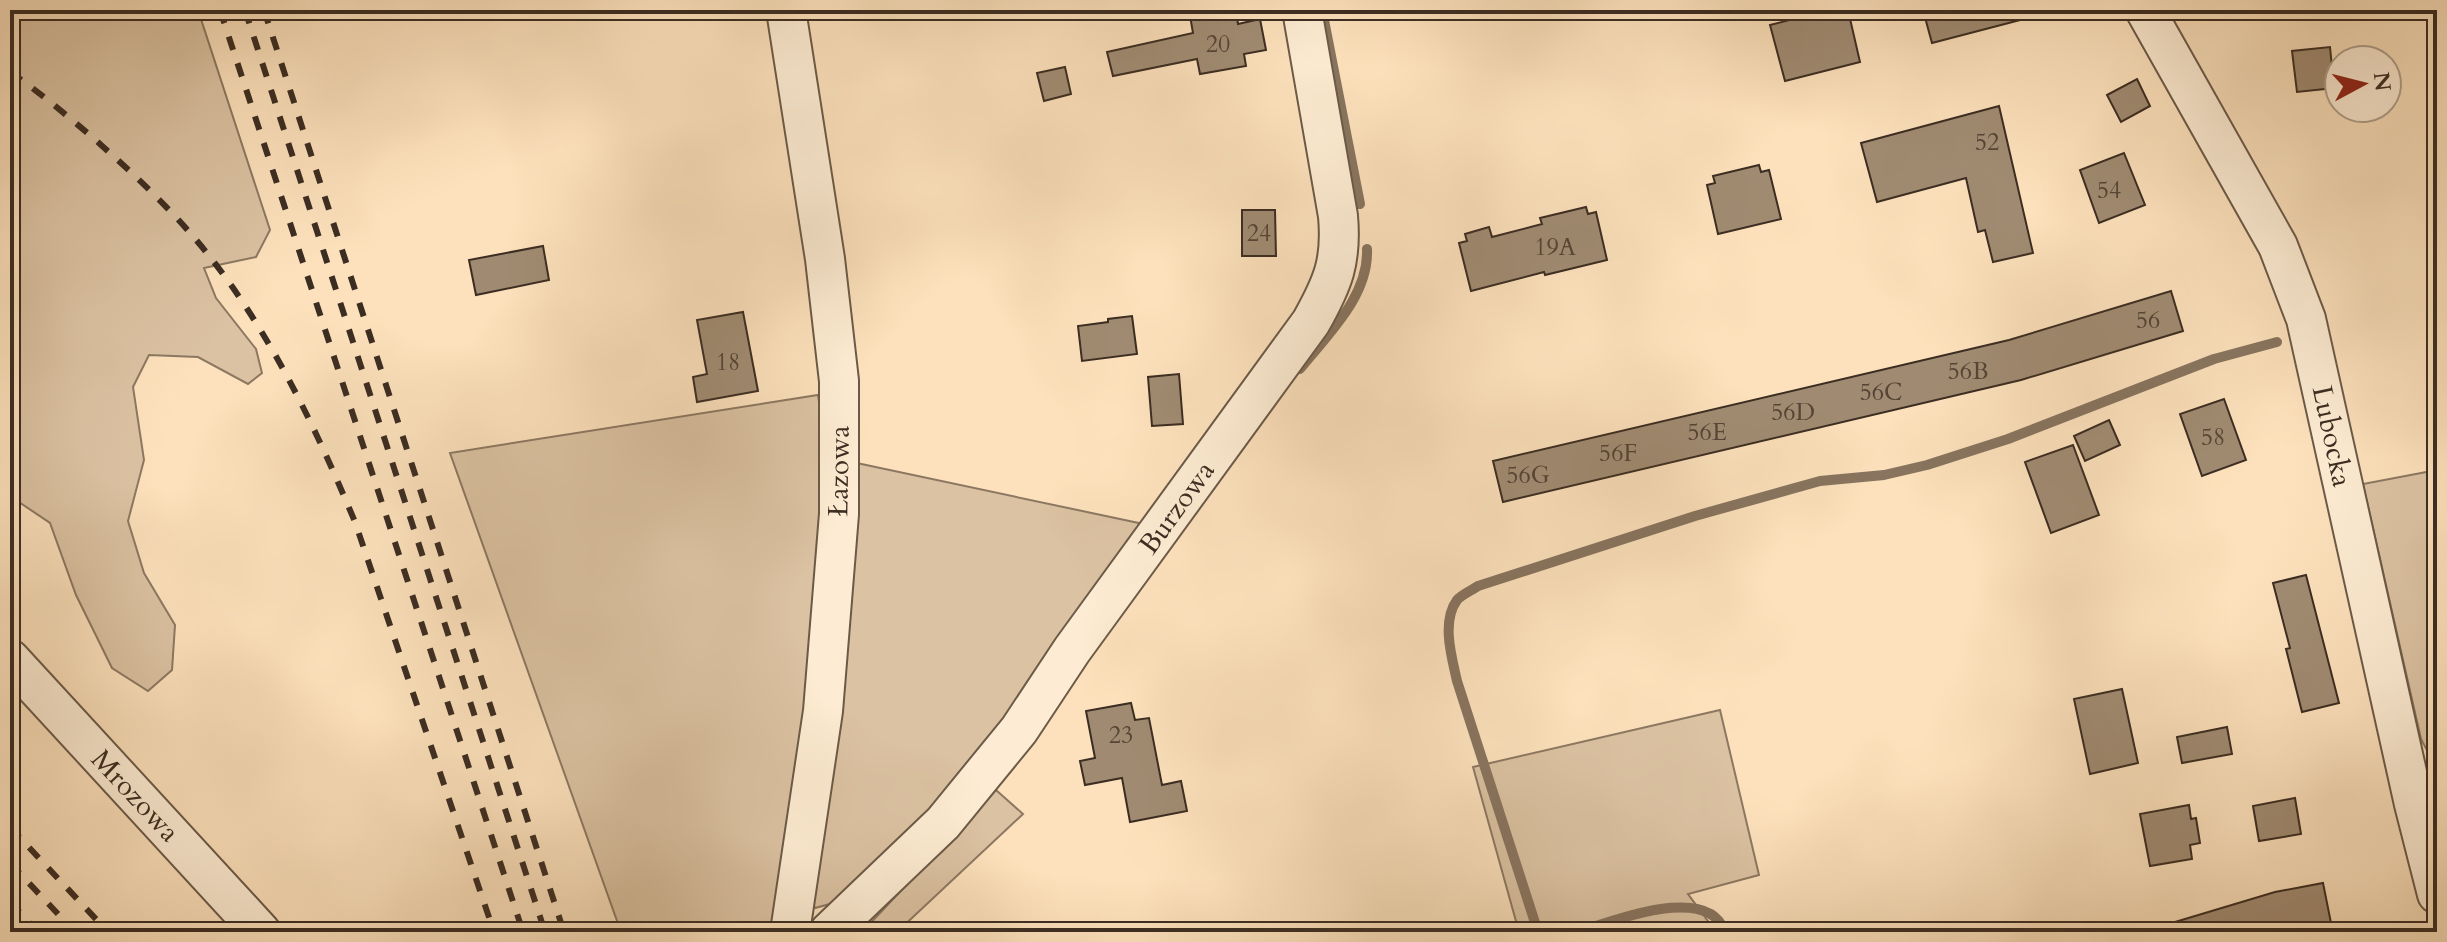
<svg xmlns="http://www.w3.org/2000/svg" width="2447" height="942" viewBox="0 0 2447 942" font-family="Cardo,serif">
<rect width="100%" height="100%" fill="#fce1bc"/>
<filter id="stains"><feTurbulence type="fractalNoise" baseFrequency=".0025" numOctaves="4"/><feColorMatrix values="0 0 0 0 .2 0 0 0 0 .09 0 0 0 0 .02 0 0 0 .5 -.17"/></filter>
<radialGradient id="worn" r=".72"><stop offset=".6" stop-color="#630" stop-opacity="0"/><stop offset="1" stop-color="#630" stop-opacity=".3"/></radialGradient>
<g fill="#dbc2a2" stroke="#8c7862" stroke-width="2">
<polygon points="10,10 198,10 270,230 256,257 204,268 216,298 256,349 262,373 248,384 198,357 149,355 133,387 144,460 128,521 144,573 175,625 172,670 148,691 112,668 76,595 50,523 10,496"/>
<polygon points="818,395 831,480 817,635 773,932 621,932 450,453"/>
<polygon points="852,462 1148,525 1007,732 848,899 815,908 808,895"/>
<polygon points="2437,470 2437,760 2431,758 2421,739 2363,484"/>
<polygon points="1720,710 1759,875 1688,894 1716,932 1519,932 1473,767"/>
<polygon points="996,790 1023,814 897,932 862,932"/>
</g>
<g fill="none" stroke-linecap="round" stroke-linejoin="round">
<g stroke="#88745f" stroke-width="10">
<polyline points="1322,10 1360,204"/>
<path d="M1300 369C1328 334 1369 296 1367 249"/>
<path d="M1538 932 1457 681C1452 658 1441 622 1457 600 1461 595 1472 590 1478 586L1695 516 1820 481 1884 475 1927 465 2008 439 2214 359 2277 342"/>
<path d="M1577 932C1613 922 1708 882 1725 932"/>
</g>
</g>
<g fill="#a08b72" stroke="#3c2d22" stroke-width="2">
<polygon points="1189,10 1236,10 1238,24 1260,19 1266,50 1244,54 1246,66 1200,74 1197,59 1113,76 1107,52 1193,33"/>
<polygon points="1828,10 1848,10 1860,62 1785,81 1770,25"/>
<polygon points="1923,10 2022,10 2024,19 1932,43"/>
<polygon points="2330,47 2334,88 2297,92 2292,51"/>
<polygon points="1065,67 1071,94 1044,101 1037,73"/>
<polygon points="2137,79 2150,106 2121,122 2107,95"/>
<polygon points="1999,106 2033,253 1993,262 1985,230 1978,232 1966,178 1877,202 1861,143"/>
<polygon points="2124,153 2145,205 2099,223 2080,170"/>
<polygon points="1759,165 1761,172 1769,170 1781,219 1718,234 1707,185 1715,183 1713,176"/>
<polygon points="1586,207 1588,214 1596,212 1607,260 1545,275 1544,272 1471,291 1459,243 1467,241 1465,234 1489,227 1492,237 1542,224 1540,218"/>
<polygon points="1242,210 1275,210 1276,256 1242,256"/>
<polygon points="543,246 549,280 476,295 469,260"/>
<polygon points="2171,291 2183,331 2021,380 1503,502 1493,461 2009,340"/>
<polygon points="743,312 758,391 697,402 693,377 707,374 697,320"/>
<polygon points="1132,316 1137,354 1082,361 1078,326 1108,322 1108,319"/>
<polygon points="1179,374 1183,424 1152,426 1148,377"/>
<polygon points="2224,399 2246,460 2202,476 2180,414"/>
<polygon points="2109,420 2120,445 2085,461 2074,436"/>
<polygon points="2073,445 2099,515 2051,533 2025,462"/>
<polygon points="2306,575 2339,703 2302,712 2286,649 2290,648 2273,583"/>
<polygon points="2122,689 2138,763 2090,774 2074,699"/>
<polygon points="1131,703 1135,720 1149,718 1162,785 1181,781 1187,811 1130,822 1122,778 1085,785 1080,761 1095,758 1086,711"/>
<polygon points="2227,727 2232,754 2182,763 2177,737"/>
<polygon points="2295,798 2301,834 2259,841 2253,806"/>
<polygon points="2189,805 2191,819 2196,818 2200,843 2190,845 2192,859 2150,866 2140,814"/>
<polygon points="2323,883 2332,928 2313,932 2166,932 2165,925 2275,892"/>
</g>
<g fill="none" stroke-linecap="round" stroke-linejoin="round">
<g stroke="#6c5a48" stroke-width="42">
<g id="minor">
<polyline points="786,10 825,259 839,381 839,514 823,711 790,932"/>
<polyline points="2145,10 2278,246 2306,319 2414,804 2437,894"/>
<polyline points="10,659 261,932"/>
<path d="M829 932 943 823 1019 730 1072 650 1311 322C1333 283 1342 261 1338 216L1302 10"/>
</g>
</g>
<use href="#minor" stroke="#fdecd3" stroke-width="38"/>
<g stroke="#3c2d22" stroke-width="6" stroke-dasharray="14 14" stroke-linecap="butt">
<polyline points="220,10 523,932"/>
<polyline points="245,10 545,932"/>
<polyline points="264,10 564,932"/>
<path d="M10 72C38 91 65 114 91 136 135 175 178 215 214 262 274 340 317 431 355 522L494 932"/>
<polyline points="10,827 108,932"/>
<polyline points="10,863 75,932"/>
<polyline points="10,902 38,932"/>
</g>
</g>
<g text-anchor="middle" stroke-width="6" stroke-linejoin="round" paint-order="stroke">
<g font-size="24" fill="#554436">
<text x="1218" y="52">20</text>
<text x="1987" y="150">52</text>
<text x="2109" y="198">54</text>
<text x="1259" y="241">24</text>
<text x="1555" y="255">19A</text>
<text x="2148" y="328">56</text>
<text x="728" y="370">18</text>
<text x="1968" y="379">56B</text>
<text x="1881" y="400">56C</text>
<text x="1793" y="420">56D</text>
<text x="1707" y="440">56E</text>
<text x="2213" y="445">58</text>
<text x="1618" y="461">56F</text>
<text x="1528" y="483">56G</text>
<text x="1121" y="743">23</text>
</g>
<g font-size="28" fill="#3c2d22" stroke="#fdecd3">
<text transform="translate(2333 436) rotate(78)" y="10">Lubocka</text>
<text transform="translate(838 471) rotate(-89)" y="10">Łazowa</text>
<text transform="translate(1176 507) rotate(-54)" y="10">Burzowa</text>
<text transform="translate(136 795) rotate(47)" y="10">Mrozowa</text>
</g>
</g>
<rect width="2447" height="942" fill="none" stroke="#fce1bc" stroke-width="40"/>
<rect x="12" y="12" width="2423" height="918" fill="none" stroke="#3c2d22" stroke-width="4"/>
<rect x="20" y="20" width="2407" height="902" fill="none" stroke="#3c2d22" stroke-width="2"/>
<g transform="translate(2363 84) rotate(83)"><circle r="38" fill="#fdecd3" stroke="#b0a08c" stroke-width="2"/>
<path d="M0-6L14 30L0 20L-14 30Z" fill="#8f2418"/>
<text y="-12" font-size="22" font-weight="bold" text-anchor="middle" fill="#3c2d22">N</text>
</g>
<rect width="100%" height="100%" filter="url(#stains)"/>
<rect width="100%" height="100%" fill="url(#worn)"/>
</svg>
